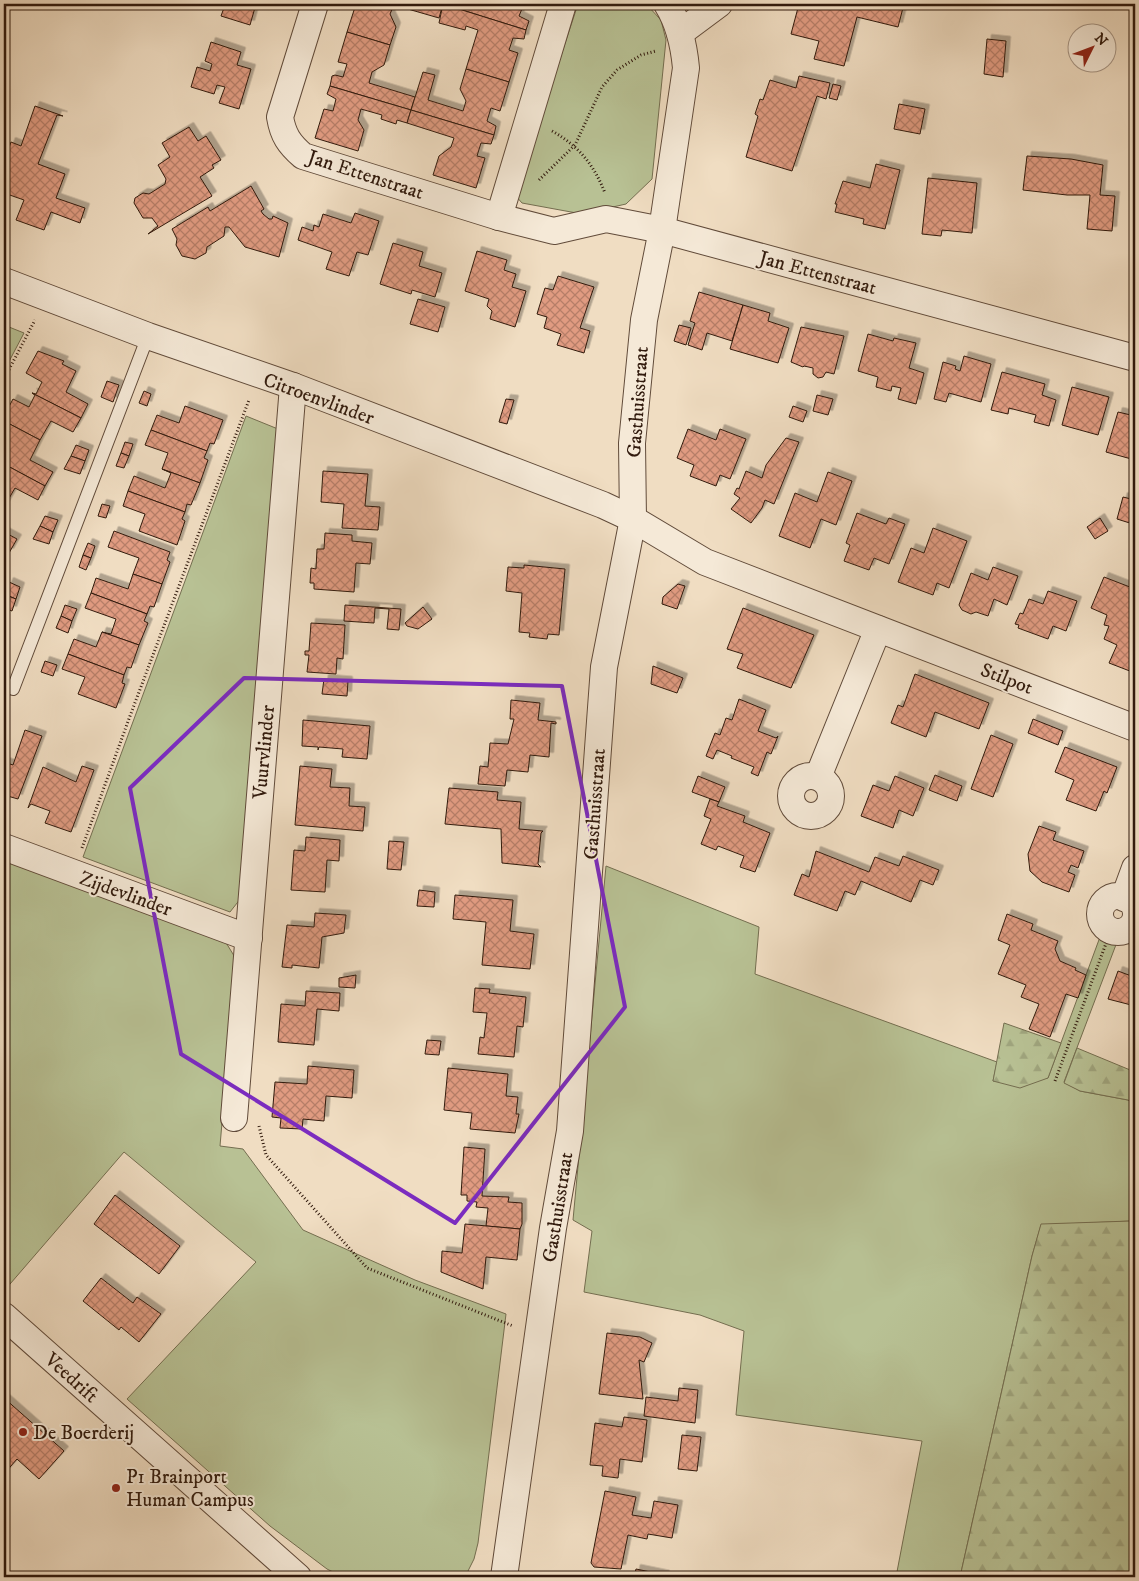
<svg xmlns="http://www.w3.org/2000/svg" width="1139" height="1581" viewBox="0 0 1139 1581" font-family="'IM FELL DW Pica',serif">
<defs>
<pattern id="forest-firs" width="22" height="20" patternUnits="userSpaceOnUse" patternTransform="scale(1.25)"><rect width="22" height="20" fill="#b8c194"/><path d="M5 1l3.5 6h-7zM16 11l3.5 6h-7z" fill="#9fa57e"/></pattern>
<pattern id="building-cross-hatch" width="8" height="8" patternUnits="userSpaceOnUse" patternTransform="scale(1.25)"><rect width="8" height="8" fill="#e09b81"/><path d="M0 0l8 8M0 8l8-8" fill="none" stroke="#b67e68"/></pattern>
<filter id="shadow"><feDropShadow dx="4.5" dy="-4.5" stdDeviation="0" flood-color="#0004"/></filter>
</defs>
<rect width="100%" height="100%" fill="#f0ddc2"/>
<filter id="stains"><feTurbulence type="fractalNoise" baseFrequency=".004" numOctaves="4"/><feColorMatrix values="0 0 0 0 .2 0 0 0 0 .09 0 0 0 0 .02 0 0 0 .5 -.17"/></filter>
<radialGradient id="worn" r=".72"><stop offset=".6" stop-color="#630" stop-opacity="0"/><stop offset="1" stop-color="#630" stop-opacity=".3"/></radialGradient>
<g fill="#b8c194" stroke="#746e50">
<polygon points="578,4 646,4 661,20 666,40 652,179 626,204 582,214 522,203 515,195"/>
<polygon points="4,325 24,333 4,371"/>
<polygon points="246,416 278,429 241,898 230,912 83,857"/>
<polygon points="4,858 225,941 236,959 220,1146 243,1149 303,1230 415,1280 506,1314 478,1543 474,1559 465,1577 343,1577 327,1569 270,1526 127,1399 256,1262 124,1152 4,1291"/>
<polygon points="606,866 759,927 755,974 997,1062 993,1081 1048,1078 1100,937 1112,943 1117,942 1064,1082 1080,1091 1128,1100 1135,1105 1135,1218 1131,1221 1041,1225 1032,1256 960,1577 896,1577 922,1441 736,1415 744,1331 700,1315 584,1292 592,1231 573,1220"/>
</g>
<g fill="url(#forest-firs)" stroke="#746e50">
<polygon points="1004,1023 1061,1043 1048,1078 1020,1088 993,1081"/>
<polygon points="1077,1048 1135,1072 1135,1105 1128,1100 1080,1091 1064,1083"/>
<polygon points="1135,1218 1135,1577 960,1577 1032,1256 1041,1224 1131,1221"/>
</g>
<g fill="url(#building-cross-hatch)" stroke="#311a0d" filter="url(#shadow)">
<polygon points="221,4 256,4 250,25 221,16 225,5"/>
<polygon points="356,4 365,6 366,4 443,4 439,18 394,5 390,14 396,27 390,45 347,32"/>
<polygon points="443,4 524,4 519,16 529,21 526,30"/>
<polygon points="443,4 526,30 524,39 513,38 509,50 518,53 509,82 466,69 478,30 466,26 465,30 439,23"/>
<polygon points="799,4 904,4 898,27 857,17 844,66 814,59 819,41 791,34"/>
<polygon points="347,32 390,45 384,65 372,72 369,83 415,97 411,110 330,86 332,76 335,75 343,77 347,64 338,62"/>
<polygon points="987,39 1006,41 1003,77 984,74"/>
<polygon points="211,42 241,52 237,65 251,69 239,109 219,103 225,87 217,85 214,94 191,87 197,67 210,71 212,64 205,61"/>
<polygon points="466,69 509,82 500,111 491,108 487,121 496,126 494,135 411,110 423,72 435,75 428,100 463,111 466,101 460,89"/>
<polygon points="799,76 830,83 826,99 817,96 792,171 746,157 758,116 755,114 760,99 763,100 770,80 796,88"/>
<polygon points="833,84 841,86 837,100 829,98"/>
<polygon points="330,86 411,110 407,123 397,120 396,124 381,119 382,115 361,109 358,120 364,130 358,151 315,138 324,109 333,111 336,99 327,94"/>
<polygon points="899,104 925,109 920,134 894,129"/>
<polygon points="35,106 63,116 57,115 38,164 65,174 56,198 85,208 80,223 51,212 44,230 16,220 24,200 4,193 4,161 11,142 21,146"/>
<polygon points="411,110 494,135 491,144 481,143 477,156 485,158 476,188 433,175 439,156 451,147 454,138 407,123"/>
<polygon points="189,127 198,141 206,136 221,160 212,165 214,168 200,177 212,196 148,234 158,226 152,218 143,218 134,203 135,198 143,193 149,194 165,184 166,179 158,165 170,157 162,143"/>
<polygon points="1027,156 1071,159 1103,165 1100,195 1115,196 1112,231 1087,229 1090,195 1067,195 1023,190"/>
<polygon points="876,164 900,170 885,229 863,224 864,219 835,212 837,204 835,204 843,181 870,188"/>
<polygon points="928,178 977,183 972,233 942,230 941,236 922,234"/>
<polygon points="251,186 264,209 261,211 263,214 269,219 272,219 273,216 288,223 279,257 245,247 229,227 225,227 224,236 207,247 206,253 195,259 182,256 176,245 177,239 172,229 208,207 210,211"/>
<polygon points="355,213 379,221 368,255 357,252 349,276 326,269 332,252 298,240 302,227 313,231 314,225 319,227 323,214 351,223"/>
<polygon points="393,243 423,252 419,266 442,273 435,297 412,290 411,294 380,284"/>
<polygon points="477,251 507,260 504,270 516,274 512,287 526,291 515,327 490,319 492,311 487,306 489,299 465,291"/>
<polygon points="558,276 594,287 580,328 590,331 584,353 557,345 561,334 544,328 547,317 537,314 545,288 553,290"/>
<polygon points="699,292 743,305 732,341 707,333 702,350 688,345 695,323 690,321"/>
<polygon points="418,299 445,307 438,332 410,324"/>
<polygon points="743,305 770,313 768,321 789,328 778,363 730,349"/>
<polygon points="679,325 691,328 686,345 674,341"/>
<polygon points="801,327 844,336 834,374 826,372 823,377 818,378 813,374 813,368 804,366 803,367 791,362"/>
<polygon points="868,334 893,341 894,338 916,343 909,368 924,373 916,404 898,399 901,388 892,386 891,391 876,387 878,377 858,371"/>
<polygon points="38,351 64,361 62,364 76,371 66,392 88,404 81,418 32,393 36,394 42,382 26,373"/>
<polygon points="964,356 991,364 981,402 949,393 946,402 934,399 943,362 956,366 955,369 960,371"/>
<polygon points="1002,372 1045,384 1042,395 1056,400 1049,426 1034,422 1036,415 1009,408 1008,414 991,410"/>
<polygon points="107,381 119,385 113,402 101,397"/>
<polygon points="1072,387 1109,397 1098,435 1062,425"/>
<polygon points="144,391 151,394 147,406 139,403"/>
<polygon points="32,393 81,418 73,432 51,421 40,440 4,421 4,416 13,399 29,407 35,395"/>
<polygon points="817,395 833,399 828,415 813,411"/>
<polygon points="506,399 514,400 507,424 499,422"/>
<polygon points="185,406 223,420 214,444 210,443 207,451 151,430 157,415 179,423"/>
<polygon points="793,406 807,411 803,422 789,417"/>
<polygon points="1118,412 1135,416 1135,460 1106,452"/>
<polygon points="4,421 40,440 30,460 53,472 45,486 4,464 6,450 4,448"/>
<polygon points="688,429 716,440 720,429 746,439 730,479 720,475 716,486 690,476 694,465 677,458"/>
<polygon points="151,430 207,451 204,458 208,460 200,483 162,469 168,453 145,445"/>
<polygon points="786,438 799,442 774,504 765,500 762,508 751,523 731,509 740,498 734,494 737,488 739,489 746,471 762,478 766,465"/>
<polygon points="125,442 133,444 129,456 121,453"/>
<polygon points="76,445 89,450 85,461 71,456"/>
<polygon points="121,453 129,456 124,468 116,466"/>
<polygon points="71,456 85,461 80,474 64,469"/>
<polygon points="4,464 45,486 38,500 15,488 4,507"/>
<polygon points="162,469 200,483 191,505 187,504 185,512 128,491 134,476 165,488 171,473"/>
<polygon points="323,471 368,474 365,506 380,507 378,530 342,528 344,504 321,502"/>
<polygon points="828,472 852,481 836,525 821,519 810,548 779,536 795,493 817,502"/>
<polygon points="128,491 185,512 182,519 185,521 177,545 139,531 145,514 123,506"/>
<polygon points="1123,497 1135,500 1133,524 1117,519"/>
<polygon points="102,504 110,506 106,518 98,516"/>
<polygon points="857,513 886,524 889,518 905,524 889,564 874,558 869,570 844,561 850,545 846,543"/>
<polygon points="45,516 58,520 53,532 40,526"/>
<polygon points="1100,518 1108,531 1095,539 1087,527"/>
<polygon points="40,526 53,532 49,544 33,539"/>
<polygon points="933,528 967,541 949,588 937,583 933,595 898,582 911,548 924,553"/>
<polygon points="114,531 170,552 167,560 170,562 162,584 133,574 139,558 108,547"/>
<polygon points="4,532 17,539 9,553 4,550"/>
<polygon points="325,533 352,535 352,541 372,543 370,564 356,563 354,592 314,589 314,583 310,583 311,568 316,569 317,549 324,549"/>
<polygon points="88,543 95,546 91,558 83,555"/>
<polygon points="83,555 91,558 86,570 79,567"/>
<polygon points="524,565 565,569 559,635 548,634 547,639 529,637 530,633 519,632 522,593 506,591 508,567 524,568"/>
<polygon points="993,567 1018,576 1007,605 994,599 988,616 976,612 971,614 962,610 959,605 971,573 988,580"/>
<polygon points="133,574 162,584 154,607 150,606 147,614 91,593 96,578 128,589"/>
<polygon points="1104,577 1135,589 1135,600 1132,608 1135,609 1135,673 1109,663 1117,645 1104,639 1109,626 1104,625 1107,615 1091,608"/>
<polygon points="9,582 20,587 16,599 4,594"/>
<polygon points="678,584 685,586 677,609 662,604 663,597"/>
<polygon points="1048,591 1077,601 1066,631 1053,626 1048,639 1018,628 1019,625 1015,624 1020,613 1023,614 1029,599 1043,604"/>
<polygon points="91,593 147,614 144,621 148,623 139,645 102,632 111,634 116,619 85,608"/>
<polygon points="8,596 16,599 12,611 4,608"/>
<polygon points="65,605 77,609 72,621 61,616"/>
<polygon points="345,605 401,609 399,630 387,629 389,609 375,608 374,623 344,621"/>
<polygon points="423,607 432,619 418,629 407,626 405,623"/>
<polygon points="743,608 814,635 791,688 737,668 743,654 727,649"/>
<polygon points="61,616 72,621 68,633 56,628"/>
<polygon points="311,623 345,625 343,659 337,658 336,674 307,672 309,655 305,655 305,651 309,651"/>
<polygon points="102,632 139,645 131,668 127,667 124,675 68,654 74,639 96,647"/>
<polygon points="68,654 124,675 122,683 125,684 116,708 78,694 85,677 62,669"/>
<polygon points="45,661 57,665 53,676 41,672"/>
<polygon points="653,666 683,678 677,693 651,684"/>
<polygon points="915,674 989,703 979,729 935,712 926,737 891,723 898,705 903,707"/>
<polygon points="324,679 348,681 347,696 322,694"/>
<polygon points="739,699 766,710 758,731 776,738 778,736 771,754 767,752 758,776 751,773 754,767 731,758 732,756 717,750 713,759 706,756 715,733 720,735 726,718 732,720"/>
<polygon points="511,700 540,703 538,720 556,722 556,724 551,723 549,757 530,755 528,772 507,770 505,786 478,784 480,766 488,767 490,743 508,744 514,719 510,719"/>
<polygon points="1033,719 1063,731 1058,745 1028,733"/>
<polygon points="303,720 370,726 367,759 342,757 343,749 319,747 318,750 318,747 302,746"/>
<polygon points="25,730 42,736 18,799 4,795 4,762 13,765"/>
<polygon points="991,735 1013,744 993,797 971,789"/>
<polygon points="1065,747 1117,767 1107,793 1104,791 1096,811 1066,800 1074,780 1055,772"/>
<polygon points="82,766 94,770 71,832 45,823 50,811 31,804 28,808 43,767 76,782"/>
<polygon points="300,766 332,769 330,787 350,788 349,806 365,807 363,831 295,825"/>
<polygon points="935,775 962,786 957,801 929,790"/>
<polygon points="698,776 725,787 719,802 692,792"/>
<polygon points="895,776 924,788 913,816 899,810 893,828 861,816 873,785 889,791"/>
<polygon points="449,788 498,792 497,800 521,802 519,829 543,831 541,833 538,864 541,867 502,863 501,829 445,824"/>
<polygon points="710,799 719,802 717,806 745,816 743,822 770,833 755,872 740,867 744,856 718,846 716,850 701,844 711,819 704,816"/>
<polygon points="1039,826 1056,832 1053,840 1084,851 1078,868 1071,865 1068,872 1075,875 1069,892 1042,882 1030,871 1028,854"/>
<polygon points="306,837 340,840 339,861 327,860 325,892 291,890 294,850 305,851"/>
<polygon points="389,841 404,842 401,870 387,869"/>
<polygon points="816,851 869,872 875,857 899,866 903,856 939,870 933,885 920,880 911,902 861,881 855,895 845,891 837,911 794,895 802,874 809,877"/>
<polygon points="419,890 435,892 434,907 417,906"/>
<polygon points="455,895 513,900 510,931 534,934 530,969 482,965 486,922 453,919"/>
<polygon points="315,913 346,915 344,933 322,937 319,968 292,965 292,968 282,967 287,925 314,927"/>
<polygon points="1007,914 1033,924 1031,930 1058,941 1055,949 1060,961 1076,968 1075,970 1086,975 1078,998 1066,994 1050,1037 1029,1029 1039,1004 1021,997 1026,985 998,974 1010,945 998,940"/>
<polygon points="1118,971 1134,977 1131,984 1135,986 1135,1006 1108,999"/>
<polygon points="356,975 355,988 339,987 339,978"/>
<polygon points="475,988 490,989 489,993 526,997 523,1027 517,1026 514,1057 478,1054 480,1037 484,1038 487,1013 473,1012"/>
<polygon points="306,991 340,993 339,1011 317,1009 314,1045 278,1042 281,1004 305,1006"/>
<polygon points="427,1040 441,1041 439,1055 425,1054"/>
<polygon points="308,1066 354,1070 352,1098 326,1096 324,1121 303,1119 302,1129 280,1128 281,1118 272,1117 275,1082 307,1084"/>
<polygon points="448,1068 508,1074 506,1096 518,1097 516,1114 519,1114 515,1133 470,1129 472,1113 444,1110"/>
<polygon points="464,1147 485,1149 482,1196 509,1197 508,1202 522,1203 522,1224 520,1229 486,1226 488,1208 476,1207 477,1202 467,1201 467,1195 461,1195"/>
<polygon points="115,1195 180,1246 159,1274 94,1224"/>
<polygon points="465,1224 520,1229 517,1260 486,1257 483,1289 441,1272 442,1251 462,1253"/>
<polygon points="101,1278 133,1303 137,1297 161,1314 139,1342 121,1327 119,1330 83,1301"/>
<polygon points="607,1333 640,1337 652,1343 644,1362 639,1360 643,1399 599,1394"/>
<polygon points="679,1388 698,1390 695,1423 644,1416 646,1397 678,1401"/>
<polygon points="4,1398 64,1451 39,1479 17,1459 4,1474"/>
<polygon points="624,1417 647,1420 642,1462 620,1459 618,1478 602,1476 603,1466 590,1465 595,1423 622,1427"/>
<polygon points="682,1435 701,1437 697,1471 678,1469"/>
<polygon points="605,1491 636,1497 632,1515 651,1518 654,1501 678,1505 672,1538 648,1534 647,1539 628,1535 621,1569 594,1567 591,1563"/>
<polygon points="636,1569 665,1575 664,1577 634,1577"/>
</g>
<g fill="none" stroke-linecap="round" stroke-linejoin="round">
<g stroke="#614b3a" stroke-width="14">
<polyline id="service" points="13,689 148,336"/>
</g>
<g stroke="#614b3a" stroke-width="28">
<g id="minor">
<path d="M315 4 280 117C283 135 289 144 303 156L499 217 554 231 606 219 662 230 1135 358"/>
<polyline points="680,33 719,4"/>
<polyline points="499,217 563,4"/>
<polyline points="4,281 148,336 293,386 603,505 633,519 705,562 1135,728"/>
<circle cx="811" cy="796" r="20"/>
<polyline points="818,777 878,629"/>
<polyline points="4,847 249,938"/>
<circle cx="1118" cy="914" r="18"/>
<polyline points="1124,898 1135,868"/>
<polyline points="234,1118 293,386"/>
<polyline points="4,1316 298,1577"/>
<path d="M504 1577 553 1228 570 1131 604 667 633 519 632 443 644 320 662 230 686 68C684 46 679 23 667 4"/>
</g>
</g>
<g stroke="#311a0d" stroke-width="3" stroke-dasharray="1 2.5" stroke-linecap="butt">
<path d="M552 131C579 146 594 165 605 193"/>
<polyline points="539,180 575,145 602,87 617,70 641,55 656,51"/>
<polyline points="4,379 35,320"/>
<polyline points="82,848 130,716 249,400"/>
<polyline points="1055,1081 1111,930"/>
<polyline points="259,1126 266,1155 367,1268 513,1326"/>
</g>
<use href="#service" stroke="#f5e9d7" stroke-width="12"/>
<use href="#minor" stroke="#f5e9d7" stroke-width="26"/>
</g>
<path fill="none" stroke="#7b2cbf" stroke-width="4" stroke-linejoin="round" d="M244 678 562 686 625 1007 455 1223 181 1054 130 788Z"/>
<g fill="#8f2418" stroke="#f5e9d7" stroke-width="2">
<circle cx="23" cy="1432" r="5"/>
<circle cx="116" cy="1488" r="5"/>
</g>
<g text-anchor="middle" stroke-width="4" stroke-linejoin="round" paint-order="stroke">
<g font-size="20" fill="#311a0d" stroke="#f5e9d7">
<text transform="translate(366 174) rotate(18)" y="7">Jan Ettenstraat</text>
<text transform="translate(818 272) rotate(15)" y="7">Jan Ettenstraat</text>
<text transform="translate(319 398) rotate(20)" y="7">Citroenvlinder</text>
<text transform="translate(637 402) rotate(-86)" y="7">Gasthuisstraat</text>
<text transform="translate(1007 678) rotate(21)" y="7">Stilpot</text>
<text transform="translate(263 752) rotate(-85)" y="7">Vuurvlinder</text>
<text transform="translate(594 804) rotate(-86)" y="7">Gasthuisstraat</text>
<text transform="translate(126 893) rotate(20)" y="7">Zijdevlinder</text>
<text transform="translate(557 1207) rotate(-81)" y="7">Gasthuisstraat</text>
<text transform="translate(72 1377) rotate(42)" y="7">Veedrift</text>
</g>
<g font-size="20" fill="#311a0d" stroke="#f5e9d7" text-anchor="start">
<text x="33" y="1439">De Boerderij</text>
<text x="126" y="1483">P1 Brainport<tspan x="126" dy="23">Human Campus</tspan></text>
</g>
</g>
<rect width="1139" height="1581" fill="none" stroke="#f0ddc2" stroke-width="20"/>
<rect x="5" y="5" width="1129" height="1571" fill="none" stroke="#311a0d" stroke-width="2.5"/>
<rect x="10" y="10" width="1119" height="1561" fill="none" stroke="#311a0d"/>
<g transform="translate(1092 48) rotate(48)"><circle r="24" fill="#f5e9d7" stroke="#a79686"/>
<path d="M0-4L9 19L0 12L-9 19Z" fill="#8f2418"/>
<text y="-8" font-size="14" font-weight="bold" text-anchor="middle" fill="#311a0d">N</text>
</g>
<rect width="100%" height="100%" filter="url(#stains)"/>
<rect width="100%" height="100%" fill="url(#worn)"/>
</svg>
